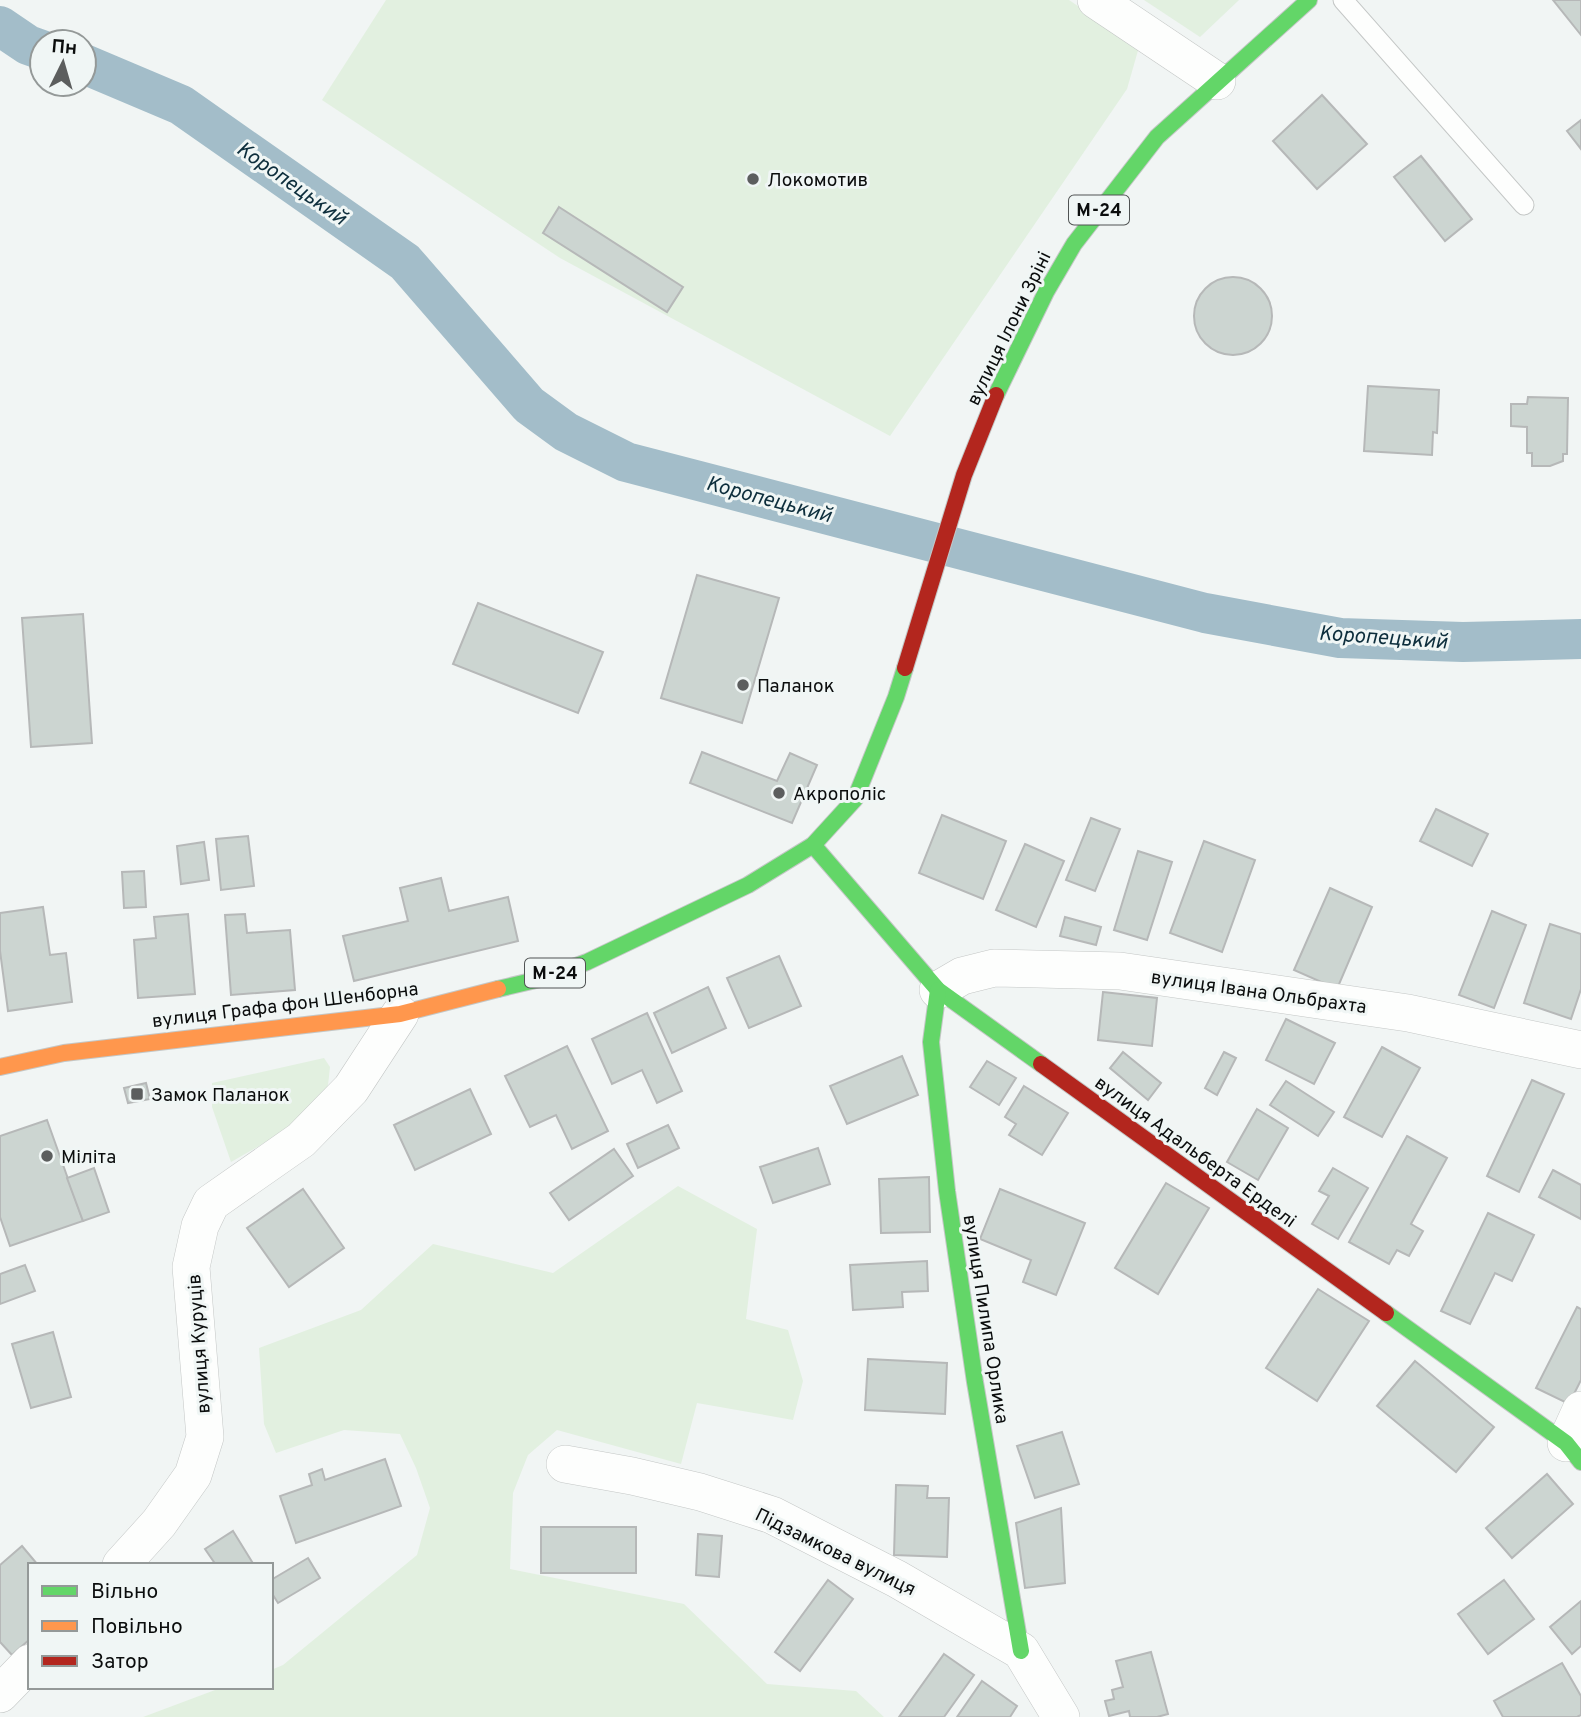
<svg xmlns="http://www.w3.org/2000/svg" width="1581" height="1717" viewBox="0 0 1581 1717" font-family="Overpass,sans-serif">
<rect width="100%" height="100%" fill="#f1f5f4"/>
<g fill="#e2f0e0">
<polygon points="386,0 1069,0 1139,47 1127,89 890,436 560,258 322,100"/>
<polygon points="1144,0 1239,0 1200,37"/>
<path d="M324 1058 330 1067C329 1074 329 1082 327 1089 317 1116 257 1147 231 1162L212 1107V1083Z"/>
<polygon points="678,1186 757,1229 746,1319 788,1330 803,1381 793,1420 697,1403 681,1464 557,1430 528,1455 513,1493 510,1569 684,1604 767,1684 856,1691 884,1717 143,1717 223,1687 271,1687 271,1670 283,1665 417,1555 430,1508 416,1468 400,1434 344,1430 276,1453 264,1424 259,1348 361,1310 433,1244 553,1273"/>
</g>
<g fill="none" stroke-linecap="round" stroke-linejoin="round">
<g stroke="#a3bdc9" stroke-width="40">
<polyline points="0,26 28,45 42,50"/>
<polyline points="84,64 181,105 405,262 529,405 566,432 626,462 1205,613 1340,638 1463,642 1581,639"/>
</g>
</g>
<g fill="#ccd5d1" stroke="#b6b8b8" stroke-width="2">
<polygon points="1553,0 1581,0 1581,35"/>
<polygon points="1322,95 1367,144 1317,189 1273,141"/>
<polygon points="1581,120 1581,149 1567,131"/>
<polygon points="1421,156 1472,219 1445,241 1394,177"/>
<polygon points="559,207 683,287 667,312 543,233"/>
<circle cx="1233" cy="316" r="39"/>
<polygon points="1368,386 1439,390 1437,433 1433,432 1432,455 1364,451"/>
<polygon points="1528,397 1568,398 1567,454 1563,454 1563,461 1550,466 1532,466 1532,453 1527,453 1527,427 1511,426 1511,404 1527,404"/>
<polygon points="697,575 779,598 742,723 661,698"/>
<polygon points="478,603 603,652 578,713 453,664"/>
<polygon points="83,614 92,743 31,747 22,618"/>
<polygon points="702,752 777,781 790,753 817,765 792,823 690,783"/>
<polygon points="1436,809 1488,834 1472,866 1420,841"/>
<polygon points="942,815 1006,841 983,899 919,873"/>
<polygon points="1091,818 1120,829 1095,891 1066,880"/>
<polygon points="248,836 254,886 221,890 216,839"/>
<polygon points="1204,841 1255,860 1222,952 1170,933"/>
<polygon points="204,842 209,880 181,884 177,846"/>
<polygon points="1025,844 1064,861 1036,927 996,910"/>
<polygon points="1138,851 1172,862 1147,940 1114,930"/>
<polygon points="144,871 146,907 124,908 122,872"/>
<polygon points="441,878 449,911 508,897 518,941 354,981 343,936 408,921 400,888"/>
<polygon points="1330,888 1372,907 1337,989 1294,970"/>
<polygon points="43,907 50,955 66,953 72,1002 8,1011 0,951 0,913"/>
<polygon points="1492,911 1526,925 1494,1008 1459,995"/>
<polygon points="188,914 195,994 138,998 134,940 156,938 154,917"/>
<polygon points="245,914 247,933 290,930 295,990 231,995 225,915"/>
<polygon points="1065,917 1101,927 1096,945 1060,936"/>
<polygon points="1550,924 1581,934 1581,989 1571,1019 1524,1003"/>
<polygon points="779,956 801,1006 749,1028 727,978"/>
<polygon points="708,987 726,1028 672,1053 654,1013"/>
<polygon points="1103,992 1157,998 1152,1046 1098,1040"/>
<polygon points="647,1013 682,1091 657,1103 642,1070 612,1084 592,1039"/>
<polygon points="1286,1019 1335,1043 1314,1084 1266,1060"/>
<polygon points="567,1046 608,1131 572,1149 556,1115 530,1127 505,1076"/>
<polygon points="1382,1047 1420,1068 1382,1137 1344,1117"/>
<polygon points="1123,1052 1161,1083 1148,1100 1110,1068"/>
<polygon points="1224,1052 1236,1058 1217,1095 1205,1088"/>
<polygon points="902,1056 918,1095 847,1124 830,1086"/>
<polygon points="987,1061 1016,1078 999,1105 970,1087"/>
<polygon points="1532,1080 1564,1094 1519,1192 1487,1176"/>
<polygon points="1286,1081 1334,1112 1318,1136 1270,1105"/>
<polygon points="146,1083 150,1099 128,1103 124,1088"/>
<polygon points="1024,1086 1068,1113 1042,1155 1009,1135 1016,1124 1005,1117"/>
<polygon points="470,1089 491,1134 415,1170 394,1125"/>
<polygon points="1257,1109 1288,1128 1258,1180 1227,1162"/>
<polygon points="47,1120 83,1221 10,1246 0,1217 0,1136"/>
<polygon points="668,1125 679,1148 638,1168 627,1144"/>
<polygon points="1407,1136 1447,1158 1411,1224 1423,1231 1409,1256 1397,1250 1389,1264 1349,1242"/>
<polygon points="818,1148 830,1184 773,1203 760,1167"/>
<polygon points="614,1149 633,1176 569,1220 550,1193"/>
<polygon points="94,1168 109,1212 83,1221 67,1178"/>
<polygon points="1333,1168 1368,1188 1338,1239 1312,1224 1329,1196 1319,1191"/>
<polygon points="1553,1170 1581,1185 1581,1219 1539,1197"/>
<polygon points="929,1177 930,1232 881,1233 879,1179"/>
<polygon points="1166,1183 1209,1208 1158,1294 1115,1268"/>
<polygon points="303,1189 344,1248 289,1287 247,1228"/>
<polygon points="1000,1189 1085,1223 1056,1295 1023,1282 1031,1260 980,1239"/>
<polygon points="1488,1213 1534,1235 1512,1281 1495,1273 1470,1324 1441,1311"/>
<polygon points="927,1261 928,1291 902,1292 903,1307 853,1310 850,1265"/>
<polygon points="25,1265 35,1291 0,1304 0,1274"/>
<polygon points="1318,1289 1369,1321 1317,1401 1266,1368"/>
<polygon points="1577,1307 1581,1309 1581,1380 1569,1404 1536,1388"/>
<polygon points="53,1332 71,1397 31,1408 12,1344"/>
<polygon points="868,1359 947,1363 945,1414 865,1410"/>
<polygon points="1415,1361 1494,1427 1456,1472 1377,1406"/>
<polygon points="1062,1432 1079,1484 1035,1498 1017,1446"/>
<polygon points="385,1459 401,1506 296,1543 280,1496 312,1485 309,1474 322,1469 325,1480"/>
<polygon points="1547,1474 1573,1504 1512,1558 1486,1528"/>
<polygon points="896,1485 928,1486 927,1498 949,1498 947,1557 894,1555"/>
<polygon points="1061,1508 1065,1583 1025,1588 1016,1523"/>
<rect x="541" y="1527" width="95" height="46"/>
<polygon points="233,1531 254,1565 216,1565 205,1549"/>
<polygon points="698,1534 722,1536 719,1577 696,1575"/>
<polygon points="22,1546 38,1565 30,1565 30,1639 12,1655 0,1642 0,1565"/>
<polygon points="308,1558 320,1578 278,1603 273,1595 271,1596 271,1580"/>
<polygon points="828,1580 853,1599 800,1671 775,1652"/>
<polygon points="1504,1580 1534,1619 1488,1654 1458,1614"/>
<polygon points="1581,1601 1581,1646 1572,1654 1550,1627"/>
<polygon points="1151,1652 1168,1714 1157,1717 1130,1717 1129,1711 1109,1716 1105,1701 1114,1699 1112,1690 1123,1687 1116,1661"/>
<polygon points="944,1654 974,1675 944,1717 899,1717"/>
<polygon points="1562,1663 1581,1696 1581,1715 1577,1717 1503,1717 1494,1701"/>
<polygon points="982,1681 1017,1706 1010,1717 957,1717"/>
</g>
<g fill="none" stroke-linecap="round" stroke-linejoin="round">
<g stroke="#c4c7c6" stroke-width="21">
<polyline id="lane" points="1343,0 1524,205"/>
</g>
<g stroke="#c4c7c6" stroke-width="38">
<g id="street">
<polyline points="1096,0 1217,81"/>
<polyline points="938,990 962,976 994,968 1120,971 1408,1013 1581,1050"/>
<polyline points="1566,1443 1581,1410"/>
<polyline points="565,1464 632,1476 700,1492 772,1515 897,1579 1021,1651 1061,1717"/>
<polyline points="121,1565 159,1523 193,1475 205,1437 191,1267 200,1226 211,1203 301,1140 351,1089 400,1014"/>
<polyline points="0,1694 30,1663"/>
</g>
</g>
<g stroke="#c4c7c6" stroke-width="18">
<g id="fast">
<polyline points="996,395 1046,292 1074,244 1157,137 1309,0"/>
<polyline points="813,845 938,990 1041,1064"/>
<polyline points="498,989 540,979 587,962 748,885 813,845 855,799 896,697 905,668"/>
<polyline points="938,990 931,1042 947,1191 975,1382 1021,1651"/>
<polyline points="1386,1313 1566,1443 1581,1462"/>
</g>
</g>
<g stroke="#c4c7c6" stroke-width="18">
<polyline id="slow" points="0,1067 64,1053 400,1014 498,989"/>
</g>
<g stroke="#c4c7c6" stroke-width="18">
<g id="jam">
<polyline points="905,668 964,475 996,395"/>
<polyline points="1041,1064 1386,1313"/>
</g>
</g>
<use href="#lane" stroke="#fdfefd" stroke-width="19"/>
<use href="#street" stroke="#fdfefd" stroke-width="37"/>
<use href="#fast" stroke="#63d668" stroke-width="16"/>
<use href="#slow" stroke="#ff974d" stroke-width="16"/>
<use href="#jam" stroke="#b3261e" stroke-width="16"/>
</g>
<g fill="#5c5e5e" stroke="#f0f6f5" stroke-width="2.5">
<circle cx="753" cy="179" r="7"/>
<circle cx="743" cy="685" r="7"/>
<circle cx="779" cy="793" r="7"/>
<rect x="130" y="1087" width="14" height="14" rx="3.5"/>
<circle cx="47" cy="1156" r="7"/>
</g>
<g text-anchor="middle" stroke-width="6" stroke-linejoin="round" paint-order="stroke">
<g fill="#f0f6f5" stroke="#505353" stroke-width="2">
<rect x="1069" y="195.5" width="60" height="29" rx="5"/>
<rect x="525" y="958.5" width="60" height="29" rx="5"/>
</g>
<g font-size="18" font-weight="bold" fill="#0b0d0d">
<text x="1099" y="216">М-24</text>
<text x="555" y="979">М-24</text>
</g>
<g font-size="19" fill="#0b0d0d" stroke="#f0f6f5" text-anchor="start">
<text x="767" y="186">Локомотив</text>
<text x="757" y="692">Паланок</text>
<text x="793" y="800">Акрополіс</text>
<text x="151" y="1101">Замок Паланок</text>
<text x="61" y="1163">Міліта</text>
</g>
<g font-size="19" fill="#0b0d0d" stroke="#f0f6f5">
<text transform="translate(1008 328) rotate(-64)" y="7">вулиця Ілони Зріні</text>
<text transform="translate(1259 991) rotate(8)" y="7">вулиця Івана Ольбрахта</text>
<text transform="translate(285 1004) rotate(-7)" y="7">вулиця Графа фон Шенборна</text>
<text transform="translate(1196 1151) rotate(36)" y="7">вулиця Адальберта Ерделі</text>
<text transform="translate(987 1319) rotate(81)" y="7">вулиця Пилипа Орлика</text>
<text transform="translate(198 1344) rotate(-94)" y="7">вулиця Куруців</text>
<text transform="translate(836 1551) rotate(26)" y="7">Підзамкова вулиця</text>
</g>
<g font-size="21" font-style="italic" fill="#0d2e3c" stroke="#f0f6f5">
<text transform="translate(292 183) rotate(35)" y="7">Коропецький</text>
<text transform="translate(769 499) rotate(15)" y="7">Коропецький</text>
<text transform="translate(1383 637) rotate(4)" y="7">Коропецький</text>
</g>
</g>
<rect x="28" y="1563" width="245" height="126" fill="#f0f6f5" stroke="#949998" stroke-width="2"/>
<rect x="42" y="1586" width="35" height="10" fill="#63d668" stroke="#949998" stroke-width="2"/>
<text x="91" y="1598" font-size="21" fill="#0b0d0d">Вільно</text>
<rect x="42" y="1621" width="35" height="10" fill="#ff974d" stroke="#949998" stroke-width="2"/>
<text x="91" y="1633" font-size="21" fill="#0b0d0d">Повільно</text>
<rect x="42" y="1656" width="35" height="10" fill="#b3261e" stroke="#949998" stroke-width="2"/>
<text x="91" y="1668" font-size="21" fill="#0b0d0d">Затор</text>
<g transform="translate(63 63) rotate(5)"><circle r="33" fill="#f0f6f5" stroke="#949998" stroke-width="2"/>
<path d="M0-5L12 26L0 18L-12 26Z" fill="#5c5e5e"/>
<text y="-10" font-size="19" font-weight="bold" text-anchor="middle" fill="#0b0d0d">Пн</text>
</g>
</svg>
